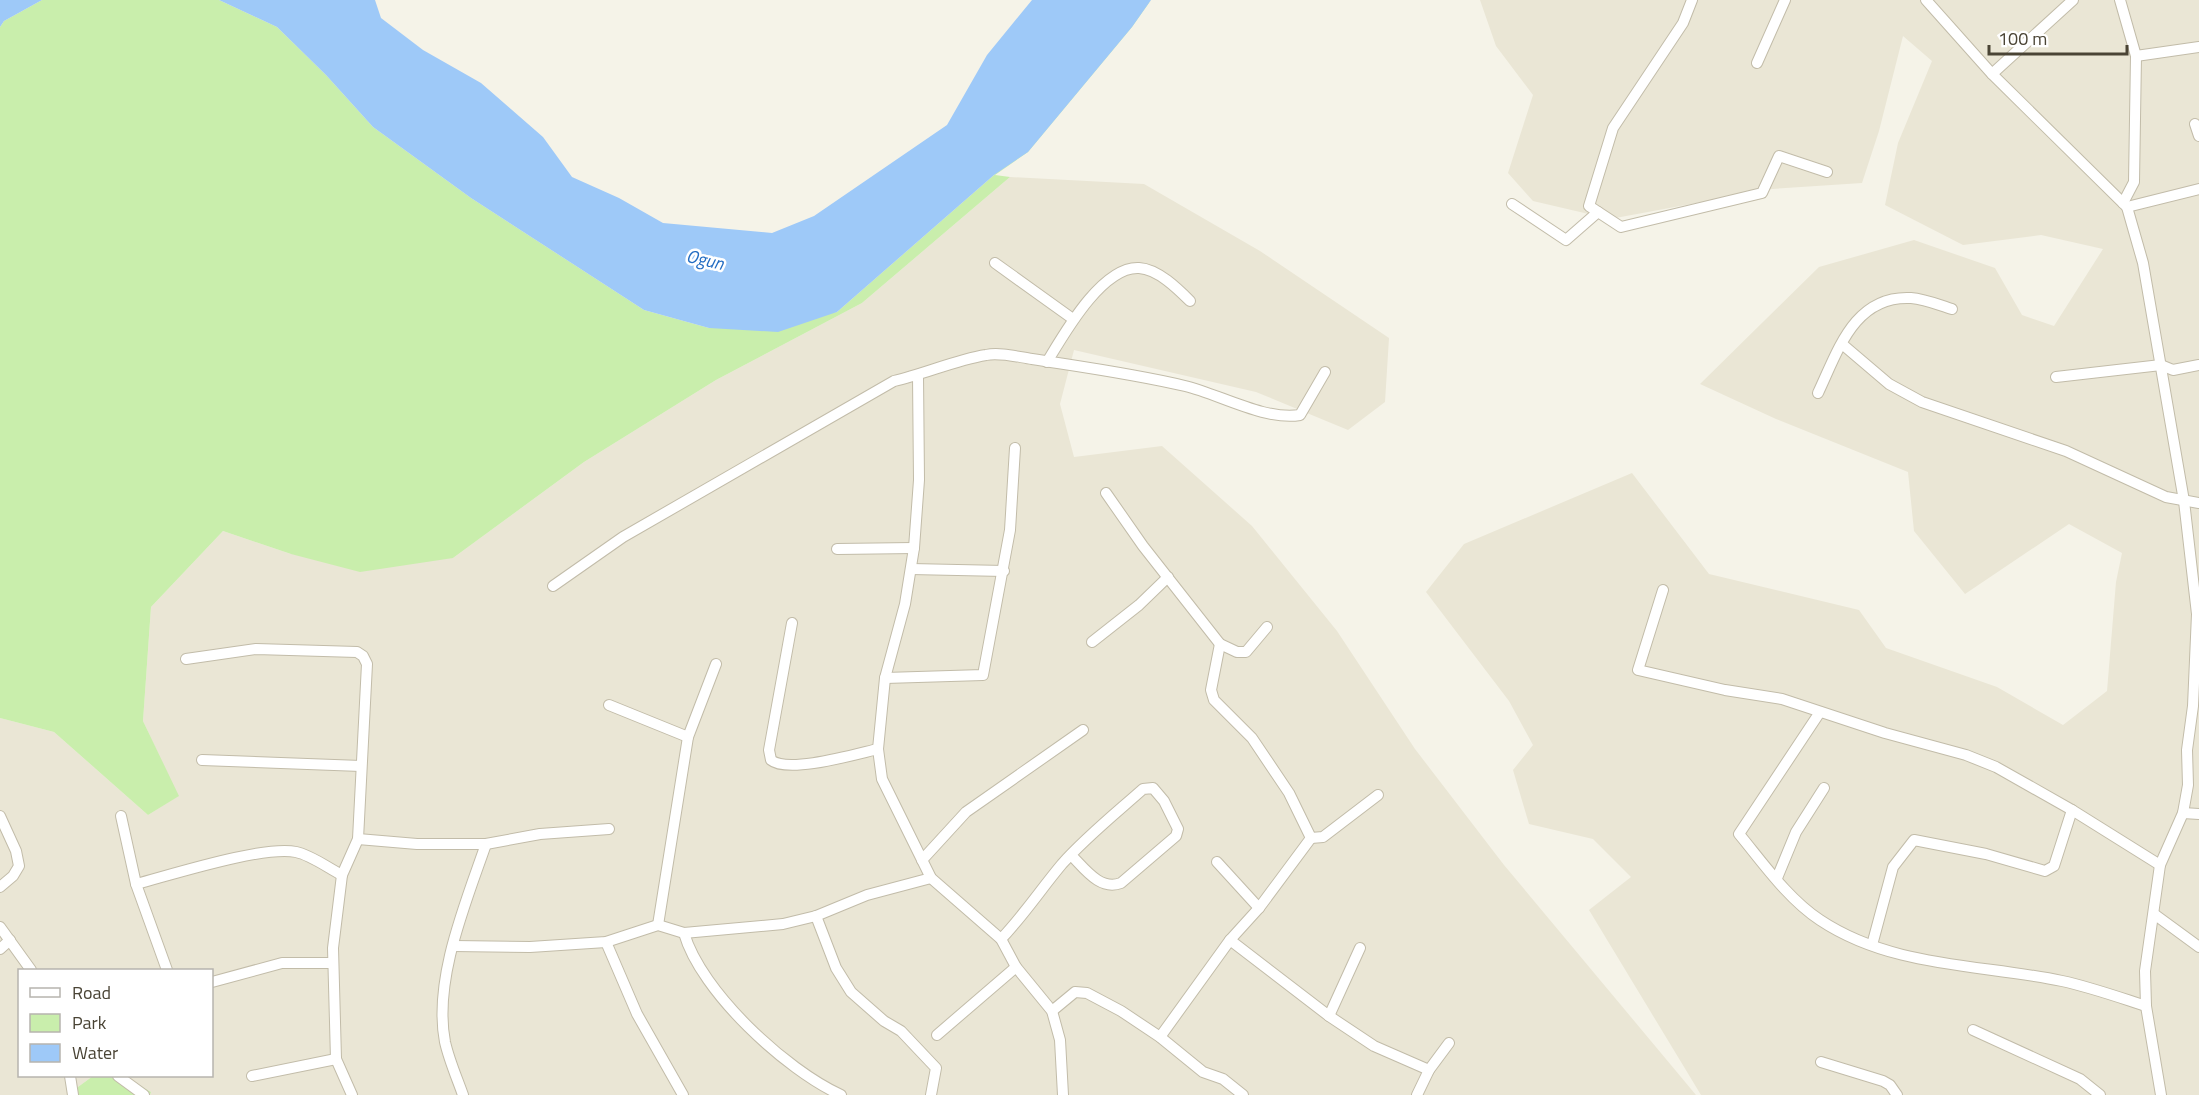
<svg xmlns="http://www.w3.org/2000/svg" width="2199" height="1095" viewBox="0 0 2199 1095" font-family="'Titillium Web',sans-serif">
<rect width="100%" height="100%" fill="#f5f3e8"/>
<g fill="#eae6d5">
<polygon points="1480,0 2199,0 2199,1095 1701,1095 1589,910 1631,877 1593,839 1529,824 1513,770 1533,745 1509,701 1426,592 1464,544 1632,473 1709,574 1859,610 1886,648 1997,687 2063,725 2107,691 2116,582 2122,553 2069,524 1965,594 1914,531 1908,472 1776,419 1700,384 1819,267 1914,240 1995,268 2022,315 2054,326 2103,249 2041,235 1963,245 1885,205 1898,143 1932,61 1903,36 1879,131 1862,183 1772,189 1610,219 1533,201 1508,173 1533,95 1496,46"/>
<polygon points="1010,177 1144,184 1260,251 1389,338 1385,402 1348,430 1256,392 1074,350 1060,404 1074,457 1162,446 1252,526 1337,631 1415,749 1504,865 1696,1095 150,1095 151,1092 124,1076 212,1076 212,970 20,970 20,1076 93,1076 67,1095 0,1095 0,718 54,732 148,815 178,796 143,721 151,607 223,531 291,554 453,558 584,462 716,380 862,303"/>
</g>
<g fill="#c9eeac">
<polygon points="42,0 219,0 277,27 326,75 373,127 471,198 644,310 709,328 837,312 994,175 1151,0 1132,27 1028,152 995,175 1010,177 862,303 716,380 584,462 453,558 360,572 291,554 223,531 151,607 143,721 179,796 148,815 54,732 0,718 0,27 4,21"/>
<polygon points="93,1076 124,1076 151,1092 150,1095 67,1095"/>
</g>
<g fill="#9ec9f8">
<polygon points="0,0 42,0 4,21 0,27"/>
<polygon points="219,0 375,0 381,18 423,50 481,83 543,137 572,177 619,198 663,223 772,233 814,216 947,125 987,55 1032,0 1151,0 1132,27 1028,152 994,175 837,312 778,332 709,328 644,310 471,198 373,127 326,75 277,27"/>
</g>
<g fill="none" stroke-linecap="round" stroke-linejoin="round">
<g stroke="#c2bca9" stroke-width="12">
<g id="minor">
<polyline points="1692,0 1683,23 1613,128 1589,206 1621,227 1762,193 1779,156 1827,172"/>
<polyline points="1926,0 1992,74 2127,207 2143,263 2184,501 2197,614 2193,706 2187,750 2188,785 2183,813 2160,865 2145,971 2146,1006 2161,1095"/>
<polyline points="2120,0 2136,56 2134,182 2123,203"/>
<polyline points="2136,56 2199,47"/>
<polyline points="1757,63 1785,0"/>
<polyline points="1992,74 2073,0"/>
<polyline points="2195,124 2199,136"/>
<polyline points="1512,204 1566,240 1598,212"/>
<polyline points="2127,207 2199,189"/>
<polyline points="995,263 1073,319"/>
<polyline points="1842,344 1889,384 1922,402 2066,451 2166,497 2199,503"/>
<path d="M1047 362C1064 334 1102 266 1139 268 1158 269 1178 289 1190 301"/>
<polyline points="918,376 919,480 914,548 905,604 885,678 878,749 882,779 931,878 1001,939 1016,967 1052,1011 1060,1040 1063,1095"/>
<polyline points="2056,377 2161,365 2173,370 2199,365"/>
<path d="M1818 393C1838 351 1854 295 1911 298 1925 299 1939 305 1952 309"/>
<polyline points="1106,493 1143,546 1220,644 1237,652 1246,652 1267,627"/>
<polyline points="837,549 914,548"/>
<polyline points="911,569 1004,571"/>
<path d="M553 586 623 537 894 381C925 374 955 360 986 355 1000 352 1018 357 1032 359 1083 367 1135 374 1185 386 1219 394 1265 421 1300 415L1325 372"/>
<polyline points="1663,590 1638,670 1725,690 1782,699 1885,733 1966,755 1996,767 2072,810 2160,865"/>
<path d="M792 623 769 750 771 760C788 774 856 754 878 749"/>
<polyline points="1092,642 1139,605 1168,577"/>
<polyline points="1220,644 1211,690 1214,700 1252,738 1289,793 1311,838"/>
<polyline points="186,659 256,649 357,652 363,656 367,664 358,839 342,875 333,948 336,1059 352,1095"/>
<polyline points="885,678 983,675 1010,530 1015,448"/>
<polyline points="609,705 688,737"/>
<path d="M1820 712 1739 834C1763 863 1788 899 1820 920 1892 968 1981 964 2062 981 2090 987 2118 997 2146 1006"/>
<polyline points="202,760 361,766"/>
<polyline points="2183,813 2199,814"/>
<polyline points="0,816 16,851 19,866 13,876 0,887"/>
<polyline points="121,816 136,884 167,970"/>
<polyline points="1311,838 1323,837 1378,795"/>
<polyline points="358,839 417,844 486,844 540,834 609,829"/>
<polyline points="922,860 966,812 1083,730"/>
<polyline points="1217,862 1259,908"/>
<polyline points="1777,878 1796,832 1824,788"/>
<path d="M136 884C171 875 264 845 296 852 311 855 328 868 342 875"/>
<polyline points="2154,914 2199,947"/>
<polyline points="816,916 836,968 851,992 884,1021 901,1031 936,1068 931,1095"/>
<polyline points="658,925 688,737 716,664"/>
<polyline points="0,927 31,970"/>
<path d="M684 933C701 992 786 1070 841 1095"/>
<path d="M1001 939C1024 915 1041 889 1062 864 1086 837 1116 813 1143 789L1153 788 1164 801 1178 829 1176 836 1121 883C1100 891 1085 869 1071 855"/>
<polyline points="1230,940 1329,1016 1374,1046 1429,1070"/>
<polyline points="606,942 637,1014 683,1095"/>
<polyline points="1872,945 1893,867 1914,840 1986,854 2045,871 2054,866 2072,810"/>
<polyline points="454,946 530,947 606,942 658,925 684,933 783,924 816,916 867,895 931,878"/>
<polyline points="0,949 10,940"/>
<polyline points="212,982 282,963 333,963"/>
<polyline points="1052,1011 1075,992 1087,993 1121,1011 1160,1037 1203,1072 1223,1079 1243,1095"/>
<polyline points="1329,1016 1360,948"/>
<polyline points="1973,1030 2080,1079 2100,1095"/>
<polyline points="937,1035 1016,967"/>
<polyline points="1160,1037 1230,940 1259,908 1311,838"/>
<polyline points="1821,1062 1883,1081 1890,1085 1897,1095"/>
<polyline points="70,1076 73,1095"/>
<polyline points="118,1076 144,1095"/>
<polyline points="252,1076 336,1059"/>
<path d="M463 1095C457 1078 449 1060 445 1042 433 980 466 902 486 844"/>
<polyline points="1417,1095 1429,1070 1449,1043"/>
</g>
</g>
<use href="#minor" stroke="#fff" stroke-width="10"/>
</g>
<g text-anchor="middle" stroke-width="5" stroke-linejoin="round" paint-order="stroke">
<g font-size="18" font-style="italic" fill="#226cc2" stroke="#fff">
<text transform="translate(705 260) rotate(13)" y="6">Ogun</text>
</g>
</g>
<rect x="18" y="969" width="195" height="108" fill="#ffffff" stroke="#b7b4ae" stroke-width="1.5"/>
<rect x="30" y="988" width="30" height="9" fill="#ffffff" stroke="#b7b4ae" stroke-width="1.5"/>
<text x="72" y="999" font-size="18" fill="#4a4435">Road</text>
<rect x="30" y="1014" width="30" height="18" fill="#c9eeac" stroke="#b7b4ae" stroke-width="1.5"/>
<text x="72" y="1029" font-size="18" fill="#4a4435">Park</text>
<rect x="30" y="1044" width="30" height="18" fill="#9ec9f8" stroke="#b7b4ae" stroke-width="1.5"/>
<text x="72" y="1059" font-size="18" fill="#4a4435">Water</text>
<path d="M1989 45v9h138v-9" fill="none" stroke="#4a4435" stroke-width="3"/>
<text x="1998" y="45" font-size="18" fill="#4a4435" stroke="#ffffff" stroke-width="4.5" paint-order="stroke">100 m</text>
</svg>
